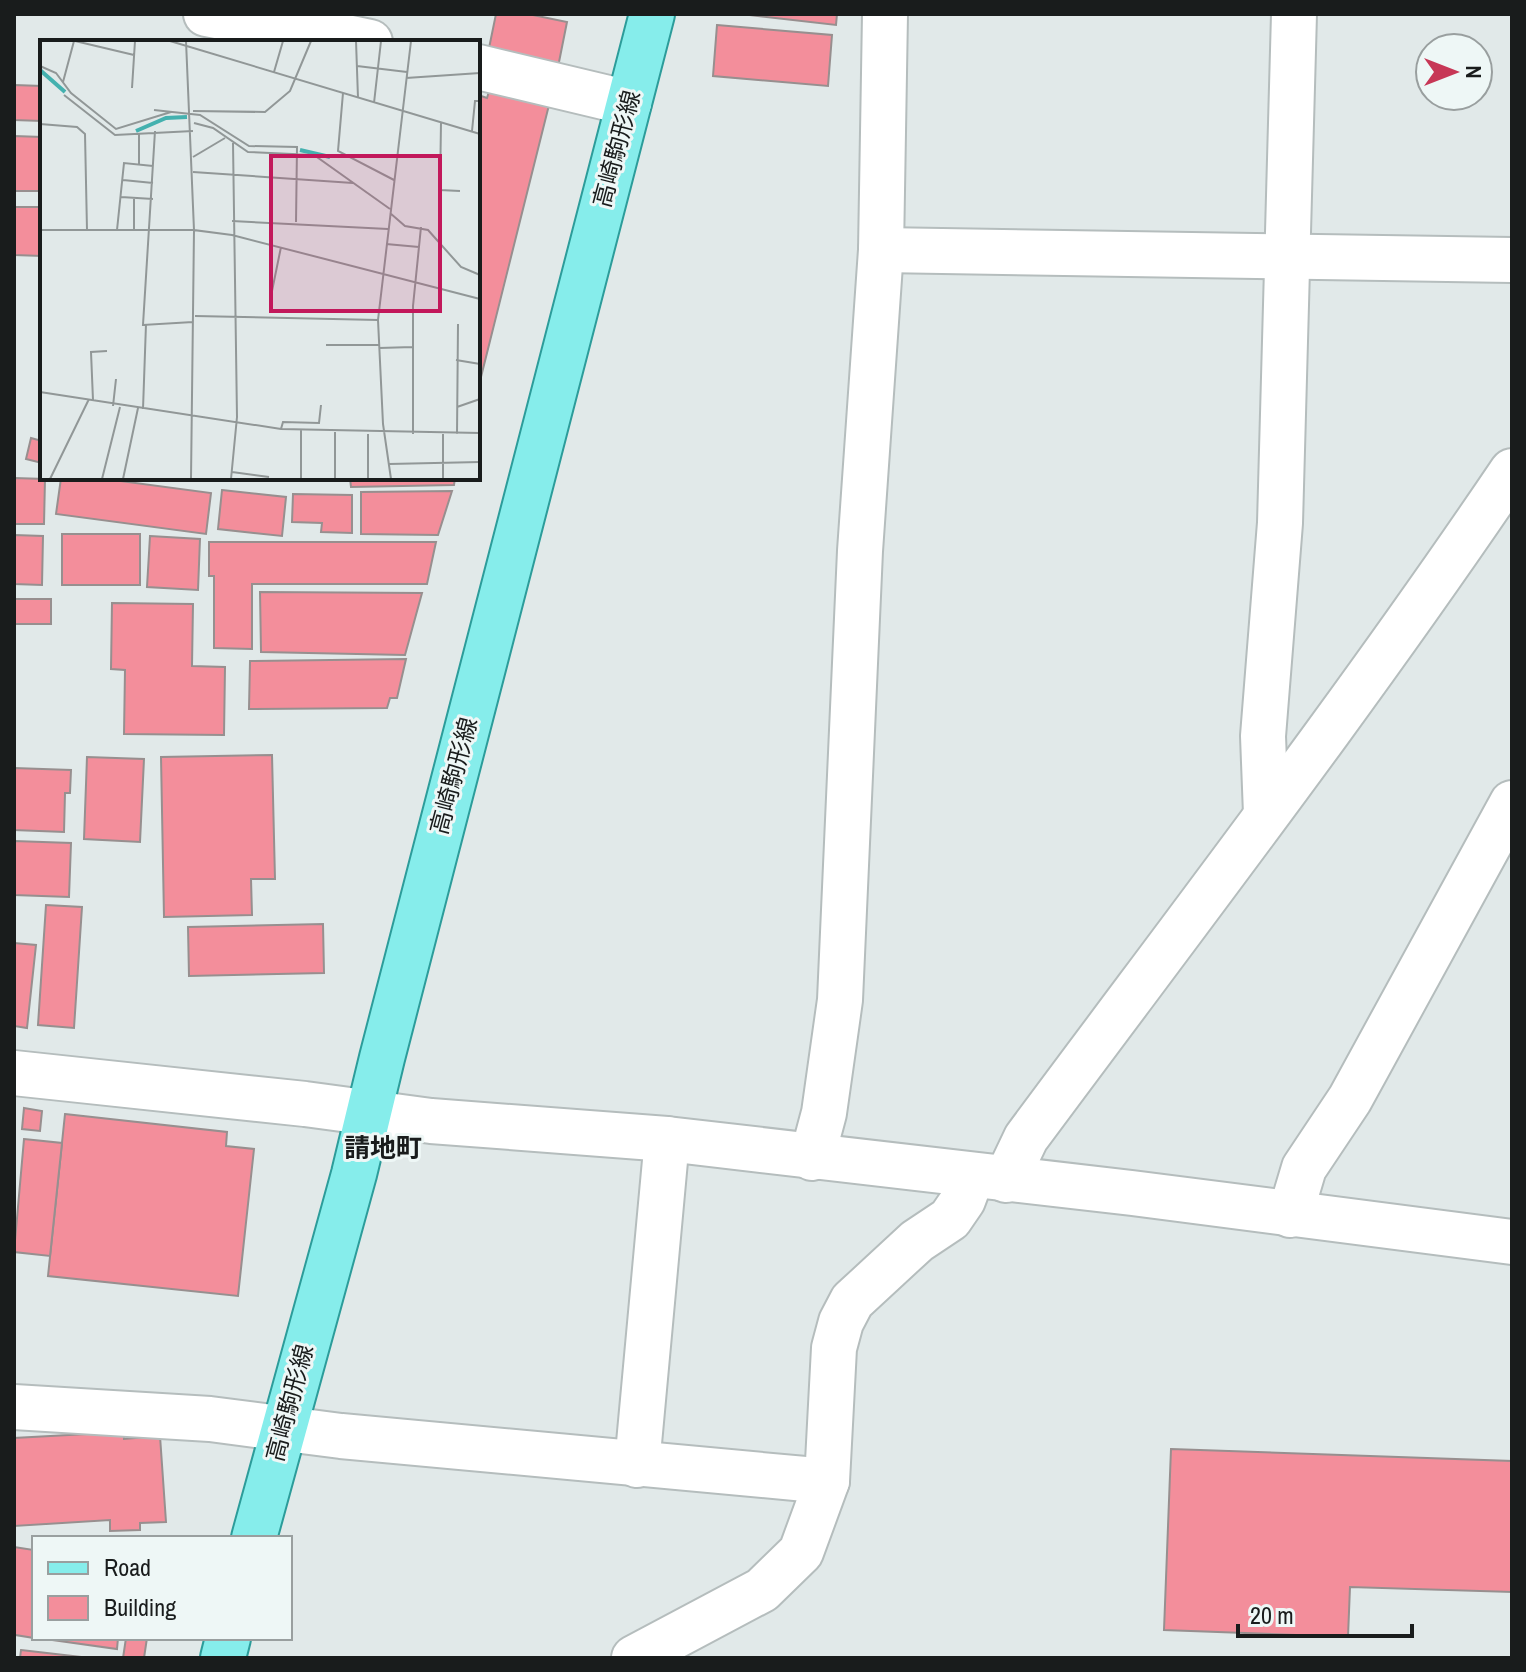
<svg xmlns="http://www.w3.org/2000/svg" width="1526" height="1672" viewBox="0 0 1526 1672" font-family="'Archivo Narrow','Noto Sans JP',sans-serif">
<rect width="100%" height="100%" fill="#e1e9e9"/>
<g fill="#f38e9b" stroke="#978f8f" stroke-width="2">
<polygon points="496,14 528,14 567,22 558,67 488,53"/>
<polygon points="741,14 837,14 836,25"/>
<polygon points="717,25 832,35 828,86 713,76"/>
<polygon points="14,85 42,86 42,121 14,120"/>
<polygon points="491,85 550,101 481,377 478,377 478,95 487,98"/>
<polygon points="14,136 42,137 42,191 14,191"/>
<polygon points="14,207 42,207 42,256 14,255"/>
<polygon points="31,438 42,441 42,463 26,459"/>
<polygon points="14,478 45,479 44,524 14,524"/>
<polygon points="61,478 98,478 211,493 206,534 56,514"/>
<polygon points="350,478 455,478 454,485 351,487"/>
<polygon points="222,490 286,497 282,536 218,529"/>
<polygon points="452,491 438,535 361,534 361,492"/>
<polygon points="293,494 352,495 352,533 321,532 322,523 292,522"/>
<rect x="62" y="534" width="78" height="51"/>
<polygon points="14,535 43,536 42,585 14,584"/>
<polygon points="150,536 200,539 198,590 147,587"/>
<polygon points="209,542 436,542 427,584 252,584 252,649 214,648 214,576 209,576"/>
<polygon points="260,592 422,593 405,655 261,652"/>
<rect x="14" y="599" width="37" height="25"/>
<polygon points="112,603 193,604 192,666 225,667 224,735 124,734 125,670 111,669"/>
<polygon points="406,659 397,698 390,698 387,708 249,709 250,661"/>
<polygon points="272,755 275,879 251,879 252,915 164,917 161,757"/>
<polygon points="87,757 144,759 140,842 84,839"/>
<polygon points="14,768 71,770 70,793 65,793 64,832 14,830"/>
<polygon points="14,841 71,843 69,897 14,895"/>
<polygon points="46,905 82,907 74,1028 38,1025"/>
<polygon points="323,924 324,973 189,976 188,927"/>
<polygon points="14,943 36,945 27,1028 14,1026"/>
<polygon points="24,1108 42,1111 40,1131 22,1129"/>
<polygon points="65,1114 227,1132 226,1146 254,1149 238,1296 48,1276"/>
<polygon points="24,1139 62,1143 50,1256 14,1252"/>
<polygon points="124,1432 124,1439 160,1436 166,1522 140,1523 140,1530 110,1531 110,1520 14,1526 14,1438"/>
<polygon points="1171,1449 1512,1461 1512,1592 1350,1587 1348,1637 1164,1630"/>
<polygon points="14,1547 34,1550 34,1638 15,1635 14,1640"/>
<polygon points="38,1638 118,1638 117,1649"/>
<polygon points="126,1638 147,1638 144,1658 123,1658"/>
<polygon points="21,1650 90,1658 20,1658"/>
</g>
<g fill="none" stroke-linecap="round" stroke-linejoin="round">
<g stroke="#b5bdbd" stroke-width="48">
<g id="minor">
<polyline points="206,14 262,25 308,29 370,42"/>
<polyline points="478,67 629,103"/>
<polyline points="881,250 1512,260"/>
<polyline points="1266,814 1263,736 1280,523 1294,14"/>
<polyline points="14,1073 305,1104 431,1121 667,1139 1132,1193 1512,1242"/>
<polyline points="812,1158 824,1113 840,1000 860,551 881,250 885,14"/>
<path d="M1006 1180 1026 1138C1190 917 1358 699 1512 471"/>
<polyline points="1290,1215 1304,1168 1350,1099 1512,803"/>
<polyline points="14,1407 210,1419 341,1436 827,1481"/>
<polyline points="637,1465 667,1139"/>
<polyline points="634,1658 762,1590 801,1552 827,1481 834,1348 841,1322 852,1301 917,1241 950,1219 963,1200 972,1176"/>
</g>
</g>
<g stroke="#2c9c9a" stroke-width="48">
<g id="major">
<polyline points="254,1538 354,1174 382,1058 652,14"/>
<polyline points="223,1658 228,1638"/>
</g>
</g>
<use href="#minor" stroke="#fff" stroke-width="44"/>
<use href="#major" stroke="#86edeb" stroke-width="44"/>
</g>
<g text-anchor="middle" stroke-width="6" stroke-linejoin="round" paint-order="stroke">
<g font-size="24" fill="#191c1c" stroke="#eef7f6">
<text transform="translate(617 149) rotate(-75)" y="8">高崎駒形線</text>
<text transform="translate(454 776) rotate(-75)" y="8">高崎駒形線</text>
<text transform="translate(290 1403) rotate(-75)" y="8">高崎駒形線</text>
</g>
<g font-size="26" font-weight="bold" fill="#191c1c" stroke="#eef7f6">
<text x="383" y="1157">請地町</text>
</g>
</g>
<g transform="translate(40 40)">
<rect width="440" height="440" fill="#e1e9e9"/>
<path fill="none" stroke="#44b1af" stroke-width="4" d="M0 30 25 52M96 91 126 78 147 77M260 110 290 117"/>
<path fill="none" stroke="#919797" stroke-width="2" d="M35 1 94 15M130 1 440 94M146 1 154 190 192 195 440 259M316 1 318 58M0 26 16 33 31 53 76 89 131 72M317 26 367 32M234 32 243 1M366 38 440 33M23 42 34 1M92 48 95 1M303 53 298 111 354 140M24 55 75 95 153 91M334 63 341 1M114 70 160 75 209 106 257 107 256 182M153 71 225 72 250 51 271 1M401 82 400 150 420 151M154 83 173 88 208 112 274 115 350 169M0 84 37 87 45 94 47 190M115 91 103 285 153 282M432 91 435 61H440M153 117 185 98M99 125V93M153 132 313 143M83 140 113 143M81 157 113 159M350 173 365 186 388 190 421 227 440 235M440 174V208M192 181 348 189M0 190H154L151 439M77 190 84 123 113 126M94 190V157M346 204 379 207M232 251 241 207M155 276 338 280M286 305H339M339 308 373 307M416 320 440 324M0 352 241 389 440 393M53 360 51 312 67 311M73 366 76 339M417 367 440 359M103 369 106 284M241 389 243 382 279 383 281 365M328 394V439M373 394V266L381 187M417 394 418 284M349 424 440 422M192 432 229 437M10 439 49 359M62 439 80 367M83 439 98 368M191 439 197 377 193 103M261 439V390M295 439V392M351 439 343 384 338 280 371 1M403 439V394"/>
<path fill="#c2185b" fill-opacity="0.15" stroke="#c2185b" stroke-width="4" d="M231 116H400V271H231Z"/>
<rect width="440" height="440" fill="none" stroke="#191c1c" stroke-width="4"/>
</g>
<rect width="1526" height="1672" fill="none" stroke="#191c1c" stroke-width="32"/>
<rect x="32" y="1536" width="260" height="104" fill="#eef7f6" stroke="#999f9f" stroke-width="2"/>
<rect x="48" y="1562" width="40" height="12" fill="#86edeb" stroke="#999f9f" stroke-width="2"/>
<text x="104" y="1576" font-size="24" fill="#191c1c">Road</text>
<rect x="48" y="1596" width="40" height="24" fill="#f38e9b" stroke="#999f9f" stroke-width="2"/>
<text x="104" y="1616" font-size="24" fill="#191c1c">Building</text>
<g transform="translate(1454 72) rotate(90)"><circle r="38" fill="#eef7f6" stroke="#999f9f" stroke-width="2"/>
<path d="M0-6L14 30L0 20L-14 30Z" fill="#c73756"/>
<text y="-12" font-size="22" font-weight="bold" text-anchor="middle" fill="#191c1c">N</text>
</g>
<path d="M1238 1624v12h174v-12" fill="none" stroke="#191c1c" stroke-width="4"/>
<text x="1250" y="1624" font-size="24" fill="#191c1c" stroke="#eef7f6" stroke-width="6" paint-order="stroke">20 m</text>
</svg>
